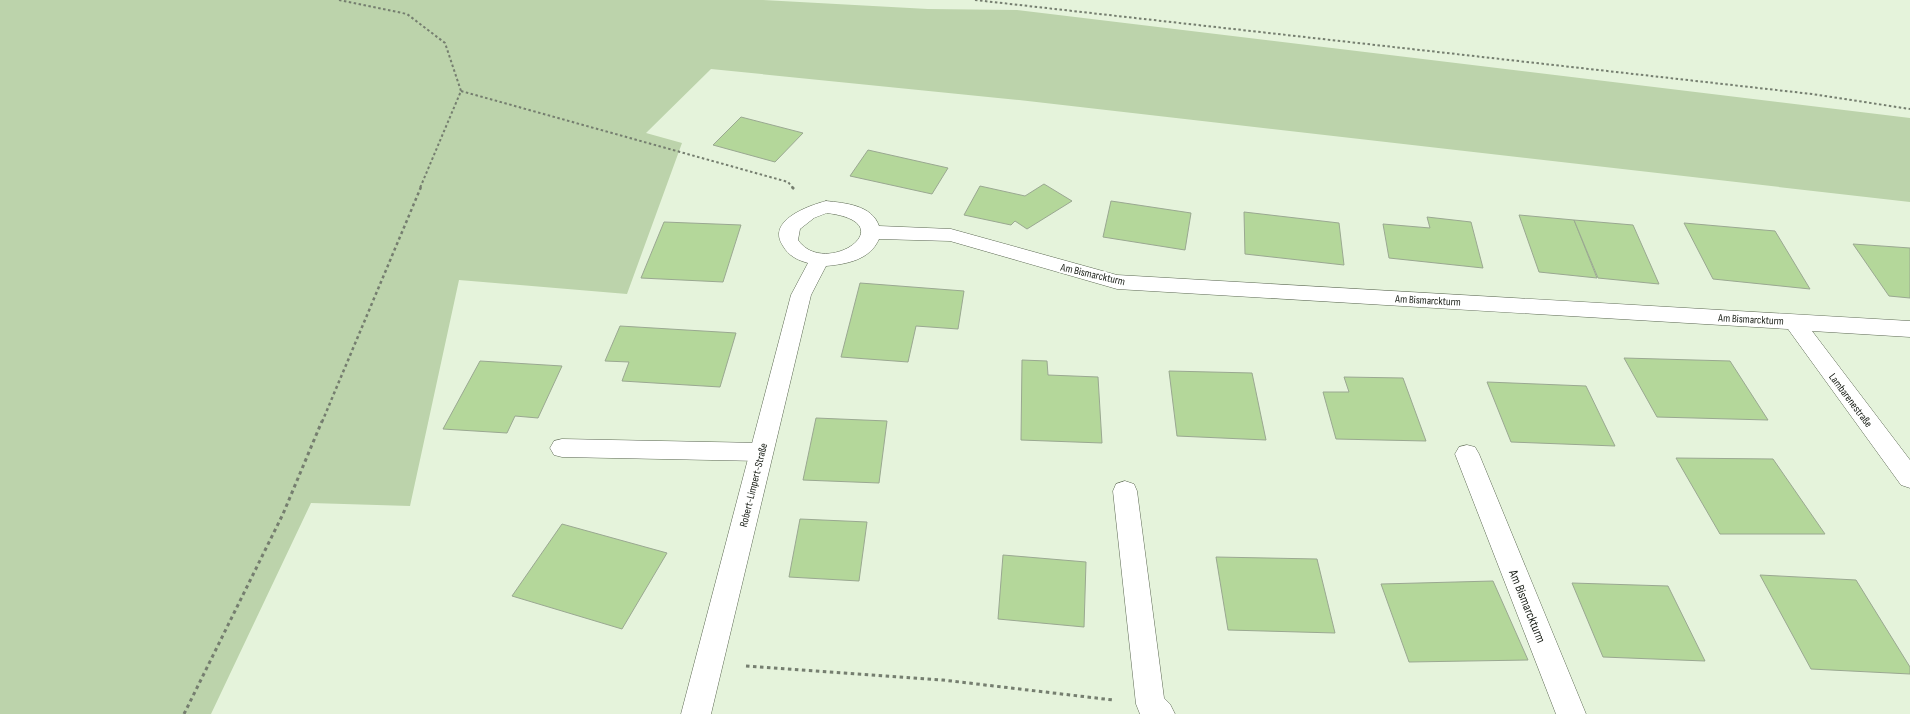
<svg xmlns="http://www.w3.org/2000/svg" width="1910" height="714" viewBox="0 0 1910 714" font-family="'Sofia Sans Condensed',sans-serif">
<rect width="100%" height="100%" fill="#e5f3db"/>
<polygon fill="#bcd3ab" points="0,0 763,0 928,9 1017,10 1910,118 1910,202 1019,100 711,69 646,133 682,143 627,294 459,280 410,506 311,503 211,714 0,714"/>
<g fill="#b4d79a" stroke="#9aa891">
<polygon points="741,117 803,133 775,162 713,145"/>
<polygon points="868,150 948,168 932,194 850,176"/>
<polygon points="1044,184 1072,201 1027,229 1015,221 1011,225 964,215 980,186 1025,196"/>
<polygon points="1111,201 1191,213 1185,250 1103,237"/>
<polygon points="1244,212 1339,223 1344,265 1245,254"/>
<polygon points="1519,215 1574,220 1597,278 1539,272"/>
<polygon points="1427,217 1471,222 1483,268 1389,258 1383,224 1430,228"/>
<polygon points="1574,220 1633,225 1659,284 1598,278"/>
<polygon points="664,222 741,225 723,282 641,278"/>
<polygon points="1684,223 1775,231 1810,289 1713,279"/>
<polygon points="1853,244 1910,248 1910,298 1889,296"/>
<polygon points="860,283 964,291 958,329 916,326 908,362 841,357"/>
<polygon points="620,326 736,333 720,387 622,381 629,362 605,361"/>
<polygon points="1624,358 1730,361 1768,420 1657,417"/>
<polygon points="1022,360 1047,361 1048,375 1098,377 1102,443 1021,440"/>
<polygon points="480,361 562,366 538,418 515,416 507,433 443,429"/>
<polygon points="1169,371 1252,373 1266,440 1177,436"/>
<polygon points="1344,377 1403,378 1426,441 1336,439 1323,392 1349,392"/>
<polygon points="1487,382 1586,386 1615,446 1511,442"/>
<polygon points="816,418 887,421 879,483 803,480"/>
<polygon points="1676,458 1773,459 1825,534 1720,534"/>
<polygon points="800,519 867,522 859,581 789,577"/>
<polygon points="562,524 667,553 622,629 512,596"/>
<polygon points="1003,555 1086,562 1084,627 998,619"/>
<polygon points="1216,557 1317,559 1335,633 1228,630"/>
<polygon points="1760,575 1856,580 1910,667 1910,674 1811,669"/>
<polygon points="1493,581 1528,660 1409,662 1381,584"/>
<polygon points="1572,583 1668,586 1705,661 1603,657"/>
</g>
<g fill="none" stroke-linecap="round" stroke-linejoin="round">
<g stroke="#5c6853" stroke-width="1">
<g id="lane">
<polygon points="562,439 761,443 769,445 773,452 769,459 761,461 562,457 554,455 550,448 554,441"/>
<polygon points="1467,445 1475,447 1479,454 1586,714 1556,714 1455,454 1459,447"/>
<polygon points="1125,481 1134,484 1137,491 1164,698 1170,704 1175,714 1140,714 1136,704 1113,491 1116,484"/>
</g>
</g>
<g stroke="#5c6853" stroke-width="1">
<path id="street" d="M826 201C845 203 872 205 879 226L951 229 1117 275 1910 321V337L1812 331 1910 460V488L1901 485 1788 329 1117 289 950 241 879 239C870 260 847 264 826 266L811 295 711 714H681L791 295 808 263C797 260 789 256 783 246 766 221 807 206 826 201ZM827 213C907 223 825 279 798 240L800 229 814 218Z"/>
</g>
<g stroke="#757e6f" stroke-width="2" stroke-dasharray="2.5 2.5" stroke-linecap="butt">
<polyline points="339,0 407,14 445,43 461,91 420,188"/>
<polyline points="975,0 1812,94 1910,109"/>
<polyline points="461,91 788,182 793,188"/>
</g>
<g stroke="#757e6f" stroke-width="2.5" stroke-dasharray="3 3" stroke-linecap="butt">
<polyline points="792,187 794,189"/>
<polyline points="322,422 421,187"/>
</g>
<g stroke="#757e6f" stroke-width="3" stroke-dasharray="3.5 3.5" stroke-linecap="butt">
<polyline points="746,666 943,680 1113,700"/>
<polyline points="184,714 283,514 322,421"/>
</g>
<use href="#lane" fill="#fff" fill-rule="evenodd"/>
<use href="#street" fill="#fff" fill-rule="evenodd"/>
</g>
<g text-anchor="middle" stroke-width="4" stroke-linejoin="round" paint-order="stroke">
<g font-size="11" fill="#191e16" stroke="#fff">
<text transform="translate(1093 274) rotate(13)" y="4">Am Bismarckturm</text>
<text transform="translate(1428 300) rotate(3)" y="4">Am Bismarckturm</text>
<text transform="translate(1751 319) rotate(3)" y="4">Am Bismarckturm</text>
<text transform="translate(1851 400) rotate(53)" y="4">Lambarenestraße</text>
<text transform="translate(753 485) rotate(-76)" y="4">Robert-Limpert-Straße</text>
</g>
<g font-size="13" fill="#191e16" stroke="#fff">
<text transform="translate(1528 606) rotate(68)" y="5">Am Bismarckturm</text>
</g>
</g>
</svg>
